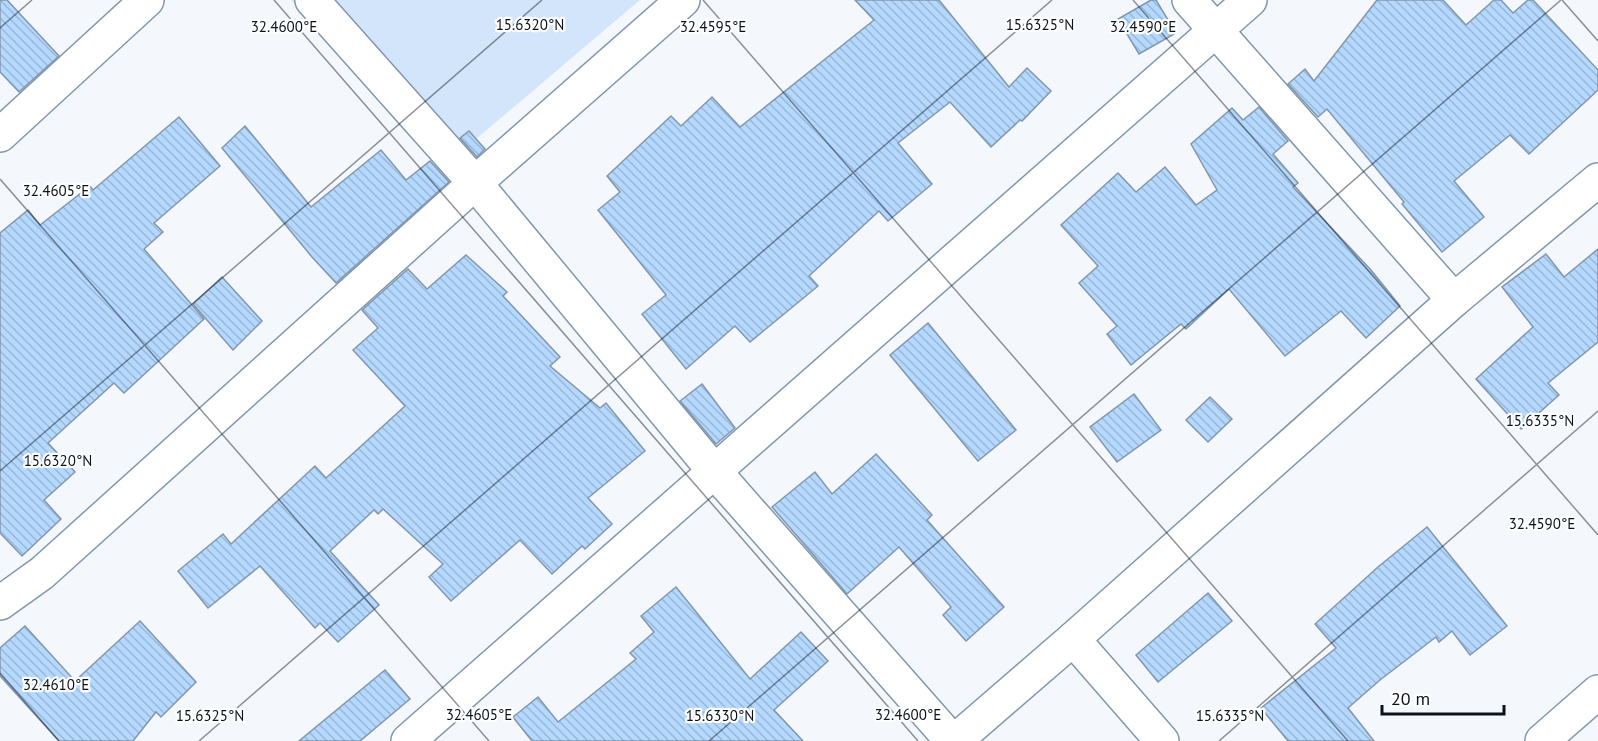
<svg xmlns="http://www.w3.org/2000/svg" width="1598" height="741" viewBox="0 0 1598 741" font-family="'PT Sans',sans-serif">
<defs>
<pattern id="building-back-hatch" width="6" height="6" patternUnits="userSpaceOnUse" patternTransform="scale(1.5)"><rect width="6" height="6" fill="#b4d8fe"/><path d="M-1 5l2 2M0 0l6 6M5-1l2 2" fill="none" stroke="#99b8d9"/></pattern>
</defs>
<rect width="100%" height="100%" fill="#f4f8fd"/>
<polygon fill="#d2e5fa" points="291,0 640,0 448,163"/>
<g fill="url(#building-back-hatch)" stroke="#8296ac" stroke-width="1.5">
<polygon points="0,0 7,0 59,56 19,92 0,72"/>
<polygon points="855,0 939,0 1009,87 1027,68 1051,91 1022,121 1020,120 991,147 950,102 898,143 932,184 888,221 879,211 809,276 818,286 750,342 735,326 686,369 642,314 666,295 598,210 620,192 607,176 671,116 681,126 712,97 740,127 874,20"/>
<polygon points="1151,0 1156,0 1176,33 1139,54 1118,19"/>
<polygon points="1377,0 1443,0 1466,25 1494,0 1501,0 1513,13 1528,0 1533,0 1598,70 1598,90 1529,154 1510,135 1454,181 1484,217 1442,252 1402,204 1404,202 1327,109 1318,117 1288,84 1305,69 1314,81"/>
<polygon points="1259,107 1288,141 1273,154 1298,183 1293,187 1371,270 1400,306 1366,338 1341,311 1285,356 1229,289 1186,329 1181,324 1131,365 1107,334 1117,326 1079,283 1098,266 1061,225 1118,173 1136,192 1165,167 1196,205 1217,190 1191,144 1232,108 1243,120"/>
<polygon points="179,117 220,166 154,223 163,232 144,249 204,319 124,393 114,383 48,443 75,472 44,500 61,519 22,556 0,533 0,233 28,210 40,225 90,186 93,190"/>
<polygon points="245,126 311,207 381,150 406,180 430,161 449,182 336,283 312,257 222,148"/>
<polygon points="469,131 485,149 477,157 460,138"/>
<polygon points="1598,249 1598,342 1548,383 1559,395 1521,429 1476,379 1533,327 1502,287 1546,254 1564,277"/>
<polygon points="466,255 507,292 503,296 560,357 550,366 600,408 606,403 645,451 588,498 612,524 585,549 582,546 552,574 520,540 451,601 429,577 443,564 383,509 378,514 374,510 330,551 379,605 338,642 320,623 315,628 260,566 208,608 178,571 223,534 231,544 315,466 326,478 405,406 353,350 378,328 362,310 408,269 427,289"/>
<polygon points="222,277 262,321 233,350 193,304"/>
<polygon points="928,323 1016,430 978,461 890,355"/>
<polygon points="702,384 735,428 716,444 680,401"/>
<polygon points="1134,394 1161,430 1117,462 1090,427"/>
<polygon points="1210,397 1232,419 1208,442 1186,420"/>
<polygon points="876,454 932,515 927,520 1004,607 966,641 943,615 951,607 899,547 847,594 772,507 815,472 832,494"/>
<polygon points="1427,527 1507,626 1470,655 1452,631 1439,642 1436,637 1380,680 1348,708 1374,741 1288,741 1261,708 1336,648 1315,624 1378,567"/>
<polygon points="676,587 750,679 801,632 828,661 774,710 803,741 532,741 513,717 538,697 558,722 636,659 630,653 654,632 641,616"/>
<polygon points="1208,593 1232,621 1158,682 1136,655"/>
<polygon points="140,621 196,682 161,717 156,712 133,741 59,741 0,676 0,648 25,626 75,681"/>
<polygon points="385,670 410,699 360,741 299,741"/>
</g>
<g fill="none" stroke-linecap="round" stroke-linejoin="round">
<g stroke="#8297ac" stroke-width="36">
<g id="street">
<polyline points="312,0 475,183 683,0"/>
<polyline points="1189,0 1454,300"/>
<polyline points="0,135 147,0"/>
<polyline points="0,603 42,573 475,183 715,472 952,741"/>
<polyline points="1073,639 1162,741"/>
<polyline points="408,741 1250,0"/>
<polyline points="955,741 1073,639 1454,300 1598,180"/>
<polyline points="1542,741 1598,692"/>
</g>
</g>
<use href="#street" stroke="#fff" stroke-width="33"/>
</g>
<path fill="none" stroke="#0a121a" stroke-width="1.5" stroke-opacity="0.45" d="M274 0 918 741M703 0 1348 741M1133 0 1598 535M1562 0 1598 41M0 28 32 0M0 179 489 741M0 471 542 0M0 673 59 741M199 741 1052 0M709 741 1561 0M1219 741 1598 411"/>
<g font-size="15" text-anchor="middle" fill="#0a121a" stroke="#fff" stroke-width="4.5" stroke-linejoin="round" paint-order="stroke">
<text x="530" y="30">15.6320°N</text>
<text x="1040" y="30">15.6325°N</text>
<text x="284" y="32">32.4600°E</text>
<text x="713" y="32">32.4595°E</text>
<text x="1143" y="32">32.4590°E</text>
<text x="56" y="196">32.4605°E</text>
<text x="1540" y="426">15.6335°N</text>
<text x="58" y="466">15.6320°N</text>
<text x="1542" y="529">32.4590°E</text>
<text x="56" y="690">32.4610°E</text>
<text x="479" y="720">32.4605°E</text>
<text x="908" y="720">32.4600°E</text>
<text x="210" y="721">15.6325°N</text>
<text x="720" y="721">15.6330°N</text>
<text x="1230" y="721">15.6335°N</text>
</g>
<path d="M1382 705v9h122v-9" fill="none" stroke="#0a121a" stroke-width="3"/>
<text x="1391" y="705" font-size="18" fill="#0a121a" stroke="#ffffff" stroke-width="4.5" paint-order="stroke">20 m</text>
</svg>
